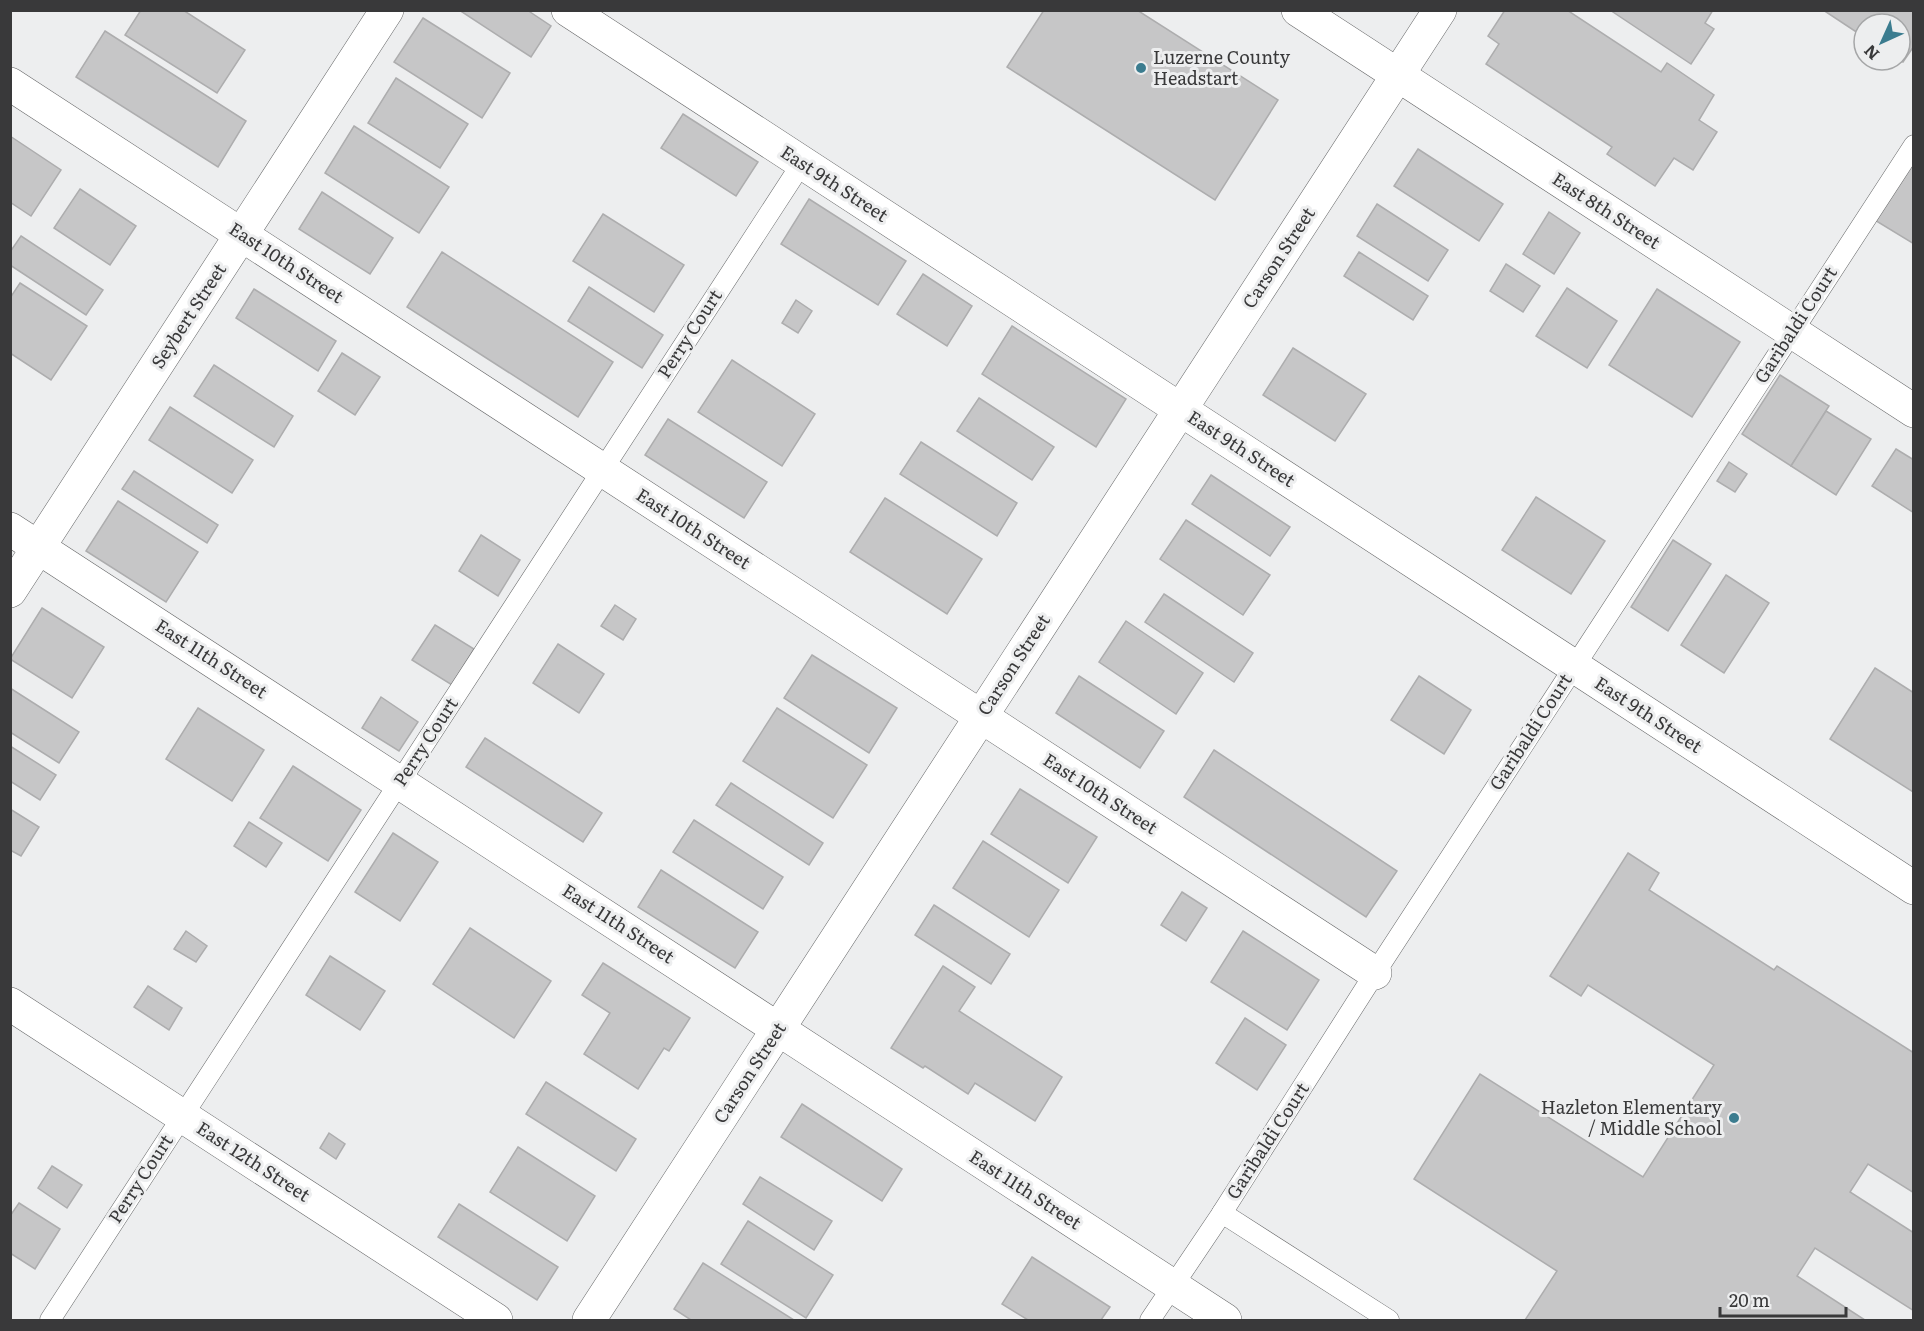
<svg xmlns="http://www.w3.org/2000/svg" width="1924" height="1331" viewBox="0 0 1924 1331" font-family="Literata,serif">
<rect width="100%" height="100%" fill="#edeeef"/>
<g fill="#c6c6c7" stroke="#adadae" stroke-width="1.5">
<polygon points="141,10 183,10 245,50 217,93 125,35"/>
<polygon points="459,10 527,10 551,26 531,57"/>
<polygon points="1044,10 1137,10 1278,100 1215,200 1007,67"/>
<polygon points="1505,10 1567,10 1661,72 1667,63 1714,95 1699,120 1717,132 1693,170 1674,158 1655,186 1607,154 1612,147 1486,64 1499,44 1488,36"/>
<polygon points="1610,10 1713,10 1705,23 1714,29 1691,64"/>
<polygon points="1823,10 1914,10 1914,46 1903,62 1899,60 1900,24 1864,24 1864,37"/>
<polygon points="423,18 510,73 482,118 394,62"/>
<polygon points="105,31 246,121 218,167 76,77"/>
<polygon points="396,78 468,124 440,168 368,123"/>
<polygon points="683,114 758,162 736,196 661,148"/>
<polygon points="354,126 449,187 419,233 325,173"/>
<polygon points="10,136 61,170 31,216 10,202"/>
<polygon points="1418,149 1503,204 1479,241 1394,186"/>
<polygon points="1914,154 1914,244 1873,219"/>
<polygon points="80,189 136,226 110,265 54,228"/>
<polygon points="322,192 393,238 370,274 299,229"/>
<polygon points="809,199 906,261 878,305 781,244"/>
<polygon points="1377,204 1448,250 1428,281 1357,236"/>
<polygon points="1549,212 1580,233 1554,274 1523,254"/>
<polygon points="603,214 684,265 654,312 573,261"/>
<polygon points="21,236 103,290 86,315 10,265 10,252"/>
<polygon points="442,252 613,362 578,417 407,307"/>
<polygon points="1359,252 1428,296 1413,320 1344,276"/>
<polygon points="1506,264 1540,286 1523,312 1490,291"/>
<polygon points="923,274 972,306 947,346 897,314"/>
<polygon points="20,283 87,326 51,380 10,353 10,298"/>
<polygon points="589,287 663,335 642,368 568,321"/>
<polygon points="1567,288 1617,321 1587,368 1536,336"/>
<polygon points="254,289 336,341 318,371 236,318"/>
<polygon points="1657,289 1740,342 1692,417 1609,365"/>
<polygon points="796,300 812,311 798,333 782,323"/>
<polygon points="1012,326 1126,399 1096,447 982,374"/>
<polygon points="1293,348 1366,394 1335,441 1263,395"/>
<polygon points="342,353 380,377 355,415 318,391"/>
<polygon points="732,360 815,414 782,466 698,412"/>
<polygon points="214,365 293,416 274,447 194,396"/>
<polygon points="1780,375 1829,406 1791,466 1742,434"/>
<polygon points="979,398 1054,447 1032,480 957,431"/>
<polygon points="170,407 253,460 232,493 149,440"/>
<polygon points="1826,411 1871,439 1836,495 1791,466"/>
<polygon points="668,419 767,482 744,518 645,455"/>
<polygon points="921,442 1017,503 997,536 900,474"/>
<polygon points="1896,449 1914,460 1914,513 1872,486"/>
<polygon points="1729,462 1747,474 1735,492 1717,481"/>
<polygon points="134,471 218,525 207,543 122,489"/>
<polygon points="1211,475 1290,527 1270,556 1192,504"/>
<polygon points="1536,497 1605,541 1571,594 1502,550"/>
<polygon points="885,498 982,559 947,614 850,552"/>
<polygon points="118,501 198,552 166,602 86,551"/>
<polygon points="1186,520 1270,575 1243,615 1160,559"/>
<polygon points="481,535 520,560 498,596 459,571"/>
<polygon points="1673,540 1711,564 1668,631 1631,607"/>
<polygon points="1726,575 1769,603 1724,673 1681,645"/>
<polygon points="1164,594 1253,653 1234,682 1145,622"/>
<polygon points="615,605 636,619 623,640 601,626"/>
<polygon points="42,608 104,647 72,698 10,659"/>
<polygon points="1126,621 1203,673 1176,714 1099,662"/>
<polygon points="435,625 474,649 452,685 412,660"/>
<polygon points="558,644 604,674 579,713 533,683"/>
<polygon points="812,655 897,708 869,753 784,698"/>
<polygon points="1875,668 1914,693 1913,792 1830,739"/>
<polygon points="1079,676 1164,731 1140,768 1056,713"/>
<polygon points="1419,676 1471,710 1444,754 1391,720"/>
<polygon points="10,688 79,732 59,763 10,732"/>
<polygon points="381,697 418,722 399,751 362,728"/>
<polygon points="198,708 264,750 232,801 166,759"/>
<polygon points="777,708 867,765 833,818 743,761"/>
<polygon points="485,738 602,813 583,842 466,767"/>
<polygon points="10,746 56,775 40,800 10,781"/>
<polygon points="1214,750 1397,871 1366,917 1184,797"/>
<polygon points="293,766 361,810 328,861 260,818"/>
<polygon points="731,783 823,843 809,865 716,805"/>
<polygon points="1020,789 1097,837 1068,883 991,834"/>
<polygon points="10,809 39,827 21,856 10,850"/>
<polygon points="694,820 783,877 763,909 673,852"/>
<polygon points="249,822 282,843 266,867 234,846"/>
<polygon points="393,833 438,862 400,921 355,892"/>
<polygon points="983,841 1059,890 1029,937 953,888"/>
<polygon points="1628,853 1659,873 1649,890 1774,970 1777,966 1914,1053 1914,1193 1868,1164 1850,1192 1914,1233 1914,1311 1815,1248 1797,1276 1865,1320 1525,1320 1557,1271 1414,1179 1480,1074 1643,1177 1714,1065 1588,985 1581,996 1550,976"/>
<polygon points="661,870 758,932 735,968 638,907"/>
<polygon points="1182,892 1207,908 1186,941 1161,925"/>
<polygon points="934,905 1010,954 991,984 915,935"/>
<polygon points="470,928 551,981 514,1038 433,984"/>
<polygon points="186,931 207,946 196,962 174,949"/>
<polygon points="1243,931 1319,980 1287,1030 1211,982"/>
<polygon points="330,956 385,991 360,1030 306,995"/>
<polygon points="603,963 690,1018 669,1051 664,1048 638,1089 584,1054 610,1013 582,995"/>
<polygon points="943,966 975,987 959,1011 1062,1077 1035,1121 975,1083 968,1094 925,1066 923,1068 891,1048"/>
<polygon points="148,986 182,1008 169,1030 134,1007"/>
<polygon points="1245,1018 1286,1045 1257,1090 1216,1063"/>
<polygon points="546,1082 636,1139 616,1171 526,1114"/>
<polygon points="802,1104 902,1169 882,1201 781,1137"/>
<polygon points="329,1133 345,1144 336,1159 320,1148"/>
<polygon points="518,1147 595,1196 567,1241 490,1192"/>
<polygon points="52,1166 82,1185 67,1208 38,1188"/>
<polygon points="760,1177 832,1221 814,1250 743,1204"/>
<polygon points="19,1203 60,1229 35,1269 10,1253 10,1216"/>
<polygon points="459,1204 558,1267 537,1300 438,1237"/>
<polygon points="748,1221 833,1275 806,1318 721,1264"/>
<polygon points="1032,1257 1110,1307 1101,1320 1028,1320 1002,1304"/>
<polygon points="703,1263 794,1320 691,1320 674,1309"/>
</g>
<g fill="none" stroke-linecap="round" stroke-linejoin="round">
<g stroke="#666768" stroke-width="21">
<g id="service">
<polyline points="1222,1213 1389,1320"/>
<polyline points="50,1320 802,163"/>
<polyline points="1150,1320 1222,1213 1375,973 1914,145"/>
</g>
</g>
<g stroke="#666768" stroke-width="34">
<g id="minor">
<polyline points="568,10 1914,888"/>
<polyline points="1298,10 1914,411"/>
<polyline points="10,84 1375,973"/>
<polyline points="10,529 1225,1320"/>
<polyline points="10,591 387,10"/>
<polyline points="10,1004 496,1320"/>
<polyline points="589,1320 1440,10"/>
</g>
</g>
<use href="#service" stroke="#fff" stroke-width="20"/>
<use href="#minor" stroke="#fff" stroke-width="33"/>
</g>
<g fill="#3b7c8f" stroke="#edeeef" stroke-width="2">
<circle cx="1141" cy="68" r="6"/>
<circle cx="1734" cy="1118" r="6"/>
</g>
<g text-anchor="middle" stroke-width="6" stroke-linejoin="round" paint-order="stroke">
<g font-size="18" fill="#39393a" stroke="#edeeef" text-anchor="start">
<text x="1153" y="64">Luzerne County<tspan x="1153" dy="21">Headstart</tspan></text>
<text x="1722" y="1114" text-anchor="end">Hazleton Elementary<tspan x="1722" dy="21">/ Middle School</tspan></text>
</g>
<g font-size="18" fill="#39393a" stroke="#edeeef">
<text transform="translate(834 184) rotate(33)" y="6">East 9th Street</text>
<text transform="translate(1606 211) rotate(33)" y="6">East 8th Street</text>
<text transform="translate(1279 258) rotate(-57)" y="6">Carson Street</text>
<text transform="translate(286 263) rotate(33)" y="6">East 10th Street</text>
<text transform="translate(189 316) rotate(-57)" y="6">Seybert Street</text>
<text transform="translate(1796 325) rotate(-57)" y="6">Garibaldi Court</text>
<text transform="translate(690 334) rotate(-57)" y="6">Perry Court</text>
<text transform="translate(1241 449) rotate(33)" y="6">East 9th Street</text>
<text transform="translate(693 529) rotate(33)" y="6">East 10th Street</text>
<text transform="translate(211 659) rotate(33)" y="6">East 11th Street</text>
<text transform="translate(1014 665) rotate(-57)" y="6">Carson Street</text>
<text transform="translate(1648 715) rotate(33)" y="6">East 9th Street</text>
<text transform="translate(1531 732) rotate(-57)" y="6">Garibaldi Court</text>
<text transform="translate(426 742) rotate(-57)" y="6">Perry Court</text>
<text transform="translate(1100 794) rotate(33)" y="6">East 10th Street</text>
<text transform="translate(618 924) rotate(33)" y="6">East 11th Street</text>
<text transform="translate(750 1073) rotate(-57)" y="6">Carson Street</text>
<text transform="translate(1268 1141) rotate(-57)" y="6">Garibaldi Court</text>
<text transform="translate(253 1162) rotate(33)" y="6">East 12th Street</text>
<text transform="translate(141 1179) rotate(-57)" y="6">Perry Court</text>
<text transform="translate(1025 1190) rotate(33)" y="6">East 11th Street</text>
</g>
</g>
<rect width="1924" height="1331" fill="none" stroke="#39393a" stroke-width="24"/>
<g transform="translate(1882 42) rotate(225)"><circle r="28" fill="#edeeef" stroke="#a5a6a7" stroke-width="1.5"/>
<path d="M0-4.5L10 22L0 15L-10 22Z" fill="#3b7c8f"/>
<text y="-9" font-size="16" font-weight="bold" text-anchor="middle" fill="#39393a">N</text>
</g>
<path d="M1720 1307v9h126v-9" fill="none" stroke="#39393a" stroke-width="3"/>
<text x="1729" y="1307" font-size="18" fill="#39393a" stroke="#edeeef" stroke-width="4.5" paint-order="stroke">20 m</text>
</svg>
